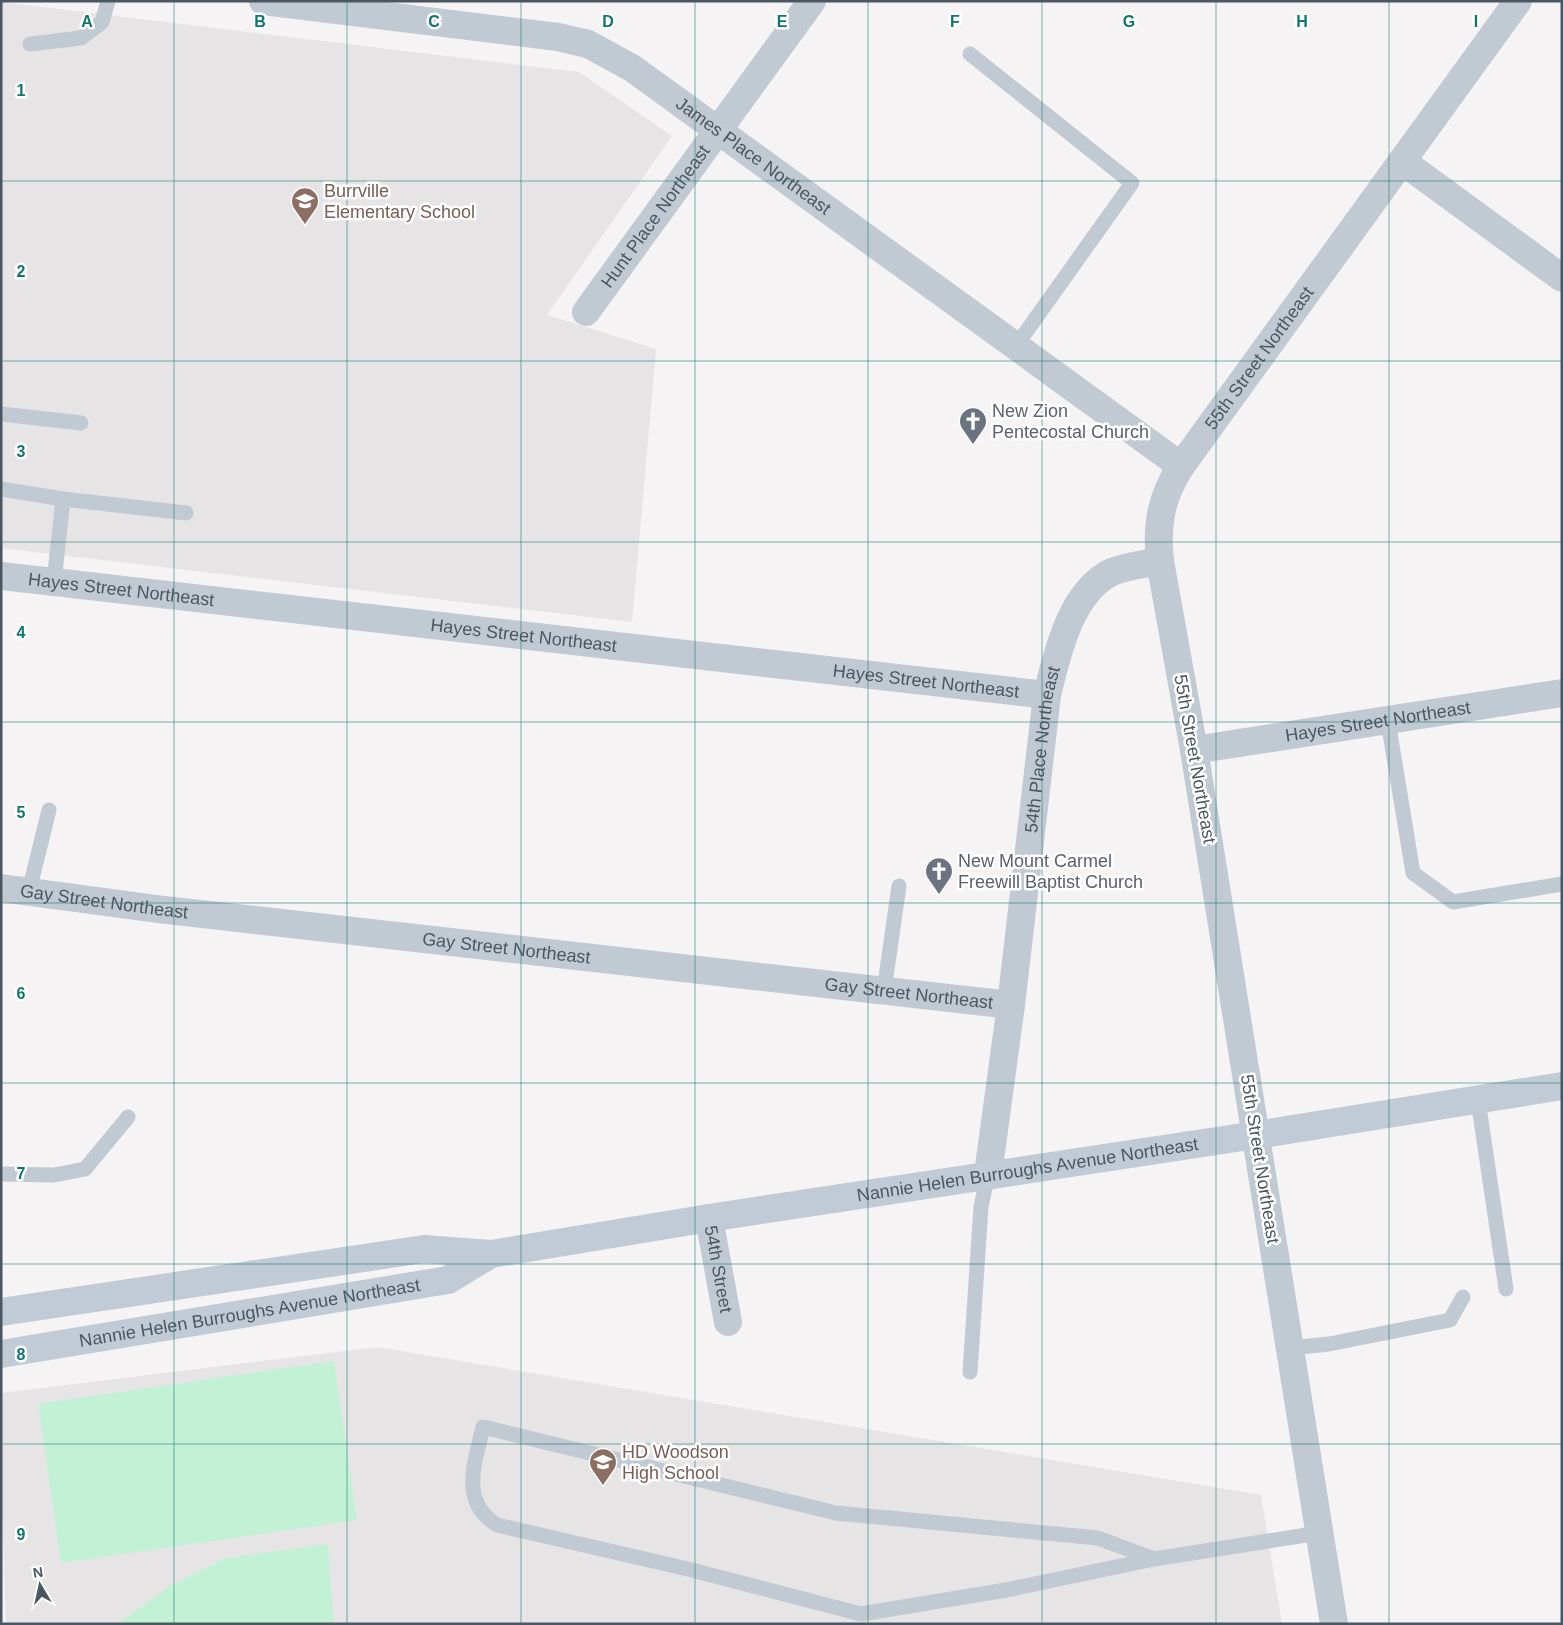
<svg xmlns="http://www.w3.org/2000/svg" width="1563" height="1625" viewBox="0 0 1563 1625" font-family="Arial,sans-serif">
<rect width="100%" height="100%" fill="#f5f3f3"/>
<g fill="#e6e4e5">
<polygon points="1,2 579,72 672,136 547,315 656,349 632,622 1,548"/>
<polygon points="377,1347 1261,1495 1282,1624 6,1624 1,1476 1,1393"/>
</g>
<g fill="#c3f1d5">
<polygon points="334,1361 357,1520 61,1563 38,1404"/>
<polygon points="328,1544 334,1624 117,1624 171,1585 226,1558"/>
</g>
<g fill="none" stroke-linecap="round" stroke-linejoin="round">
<g stroke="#c1cad2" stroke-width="15">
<polyline points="30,44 81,38 102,22 108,1"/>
<polyline points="970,54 1132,183 1016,346"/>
<polyline points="1,414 81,423"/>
<polyline points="1,489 63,499"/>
<polyline points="54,582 63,499 186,513"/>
<polyline points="1388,721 1413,873 1453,902 1562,884"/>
<polyline points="29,891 49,810"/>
<polyline points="884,991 899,886"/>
<polyline points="1478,1100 1506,1289"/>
<polyline points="1,1174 54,1175 85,1169 128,1117"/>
<polyline points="1290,1348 1329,1344 1450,1320 1463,1297"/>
<polyline points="970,1372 981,1207 988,1174"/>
<path d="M1154 1559 1098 1538 836 1513 483 1427C475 1463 459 1501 497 1525L688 1569 861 1614 1006 1590 1154 1559 1319 1533"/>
</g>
<g stroke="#c1cad2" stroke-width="28">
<path id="s1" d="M263 1 558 37 588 44 632 68 1181 466"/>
<polyline points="1402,161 1562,278"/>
<path id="s2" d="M586 312 812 1"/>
<path id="s3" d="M1 576 1047 695"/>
<path id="s4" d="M1194 750 1562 693"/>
<path id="s5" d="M1 888 157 909 1011 1005"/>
<path id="s6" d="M988 1174 1011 1005 1047 695C1057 655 1070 592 1112 572 1126 566 1145 564 1160 561"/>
<path id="s7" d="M709 1218 728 1322"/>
<path id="s8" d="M1334 1624 1194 750 1160 561C1156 525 1161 497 1181 466L1518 1"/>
</g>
<g stroke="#c1cbd6" stroke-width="28">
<path id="s9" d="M1 1312 424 1249 491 1254 709 1218 1256 1135 1562 1086"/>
<path id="s10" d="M1 1354 448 1280 491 1254"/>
</g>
</g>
<path fill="none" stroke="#0f766e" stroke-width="1" stroke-opacity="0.55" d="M174 1V1624M347 1V1624M521 1V1624M695 1V1624M868 1V1624M1042 1V1624M1216 1V1624M1389 1V1624M1 181H1562M1 361H1562M1 542H1562M1 722H1562M1 903H1562M1 1083H1562M1 1264H1562M1 1444H1562"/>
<defs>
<g id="school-pin" transform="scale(1.4375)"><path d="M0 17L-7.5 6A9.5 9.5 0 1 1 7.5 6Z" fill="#8d6e63" stroke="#fff"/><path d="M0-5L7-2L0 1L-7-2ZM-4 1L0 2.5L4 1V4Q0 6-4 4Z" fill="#fff"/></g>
<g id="church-pin" transform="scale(1.4375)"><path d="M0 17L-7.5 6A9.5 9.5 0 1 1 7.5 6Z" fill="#6b7280" stroke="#fff"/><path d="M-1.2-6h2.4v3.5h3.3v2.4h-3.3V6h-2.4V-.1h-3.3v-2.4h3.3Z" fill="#fff"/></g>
</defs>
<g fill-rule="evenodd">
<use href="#school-pin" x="305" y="201"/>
<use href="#church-pin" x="973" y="421"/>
<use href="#church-pin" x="939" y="871"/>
<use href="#school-pin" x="603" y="1462"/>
</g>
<g text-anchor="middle" stroke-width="5" stroke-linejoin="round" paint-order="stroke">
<g font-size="18" fill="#4a5661" stroke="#fff">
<text dy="6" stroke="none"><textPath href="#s1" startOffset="528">James Place Northeast</textPath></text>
<text dy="6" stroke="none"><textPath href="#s2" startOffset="118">Hunt Place Northeast</textPath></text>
<text dy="6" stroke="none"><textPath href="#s8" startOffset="1310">55th Street Northeast</textPath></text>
<text dy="6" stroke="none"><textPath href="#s3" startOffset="121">Hayes Street Northeast</textPath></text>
<text dy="6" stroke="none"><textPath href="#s3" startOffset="526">Hayes Street Northeast</textPath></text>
<text dy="6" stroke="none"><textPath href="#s3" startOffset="931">Hayes Street Northeast</textPath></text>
<text dy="6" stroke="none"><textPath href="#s4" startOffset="186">Hayes Street Northeast</textPath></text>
<text dy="6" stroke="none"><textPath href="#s6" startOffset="428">54th Place Northeast</textPath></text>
<text transform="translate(1195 759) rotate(80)" y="6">55th Street Northeast</text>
<text dy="6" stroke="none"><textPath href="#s5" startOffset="104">Gay Street Northeast</textPath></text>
<text dy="6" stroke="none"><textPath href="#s5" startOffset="509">Gay Street Northeast</textPath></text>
<text dy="6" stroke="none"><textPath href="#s5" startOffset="914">Gay Street Northeast</textPath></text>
<text transform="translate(1260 1159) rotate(81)" y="6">55th Street Northeast</text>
<text dy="6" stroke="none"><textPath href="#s9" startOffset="1038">Nannie Helen Burroughs Avenue Northeast</textPath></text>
<text dy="6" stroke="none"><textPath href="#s7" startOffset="52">54th Street</textPath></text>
<text dy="6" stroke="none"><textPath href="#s10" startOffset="252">Nannie Helen Burroughs Avenue Northeast</textPath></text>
</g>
<g font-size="18" fill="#785e54" stroke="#fff" text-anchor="start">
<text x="324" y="197">Burrville<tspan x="324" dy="21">Elementary School</tspan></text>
<text x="622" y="1458">HD Woodson<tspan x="622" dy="21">High School</tspan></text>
</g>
<g font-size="18" fill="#5b616d" stroke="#fff" text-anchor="start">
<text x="992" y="417">New Zion<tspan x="992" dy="21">Pentecostal Church</tspan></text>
<text x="958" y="867">New Mount Carmel<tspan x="958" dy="21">Freewill Baptist Church</tspan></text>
</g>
</g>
<g font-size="16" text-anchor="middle" font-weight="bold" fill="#0f766e" stroke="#fff" stroke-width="5" stroke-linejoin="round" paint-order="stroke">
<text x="87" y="27">A</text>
<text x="260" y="27">B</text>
<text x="434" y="27">C</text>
<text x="608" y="27">D</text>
<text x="782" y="27">E</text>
<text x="955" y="27">F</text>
<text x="1129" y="27">G</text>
<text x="1302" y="27">H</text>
<text x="1476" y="27">I</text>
<text x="21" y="96">1</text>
<text x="21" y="277">2</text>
<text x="21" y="457">3</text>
<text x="21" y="638">4</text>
<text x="21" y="818">5</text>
<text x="21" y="999">6</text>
<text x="21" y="1179">7</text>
<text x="21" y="1360">8</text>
<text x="21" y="1540">9</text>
</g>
<rect width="1563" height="1625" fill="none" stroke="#4a5661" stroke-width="5"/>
<g transform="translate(40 1585) rotate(351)" stroke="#ffffff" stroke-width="4" paint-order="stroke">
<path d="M0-4L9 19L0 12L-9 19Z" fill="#4a5661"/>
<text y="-8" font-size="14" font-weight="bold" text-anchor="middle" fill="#4a5661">N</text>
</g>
</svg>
